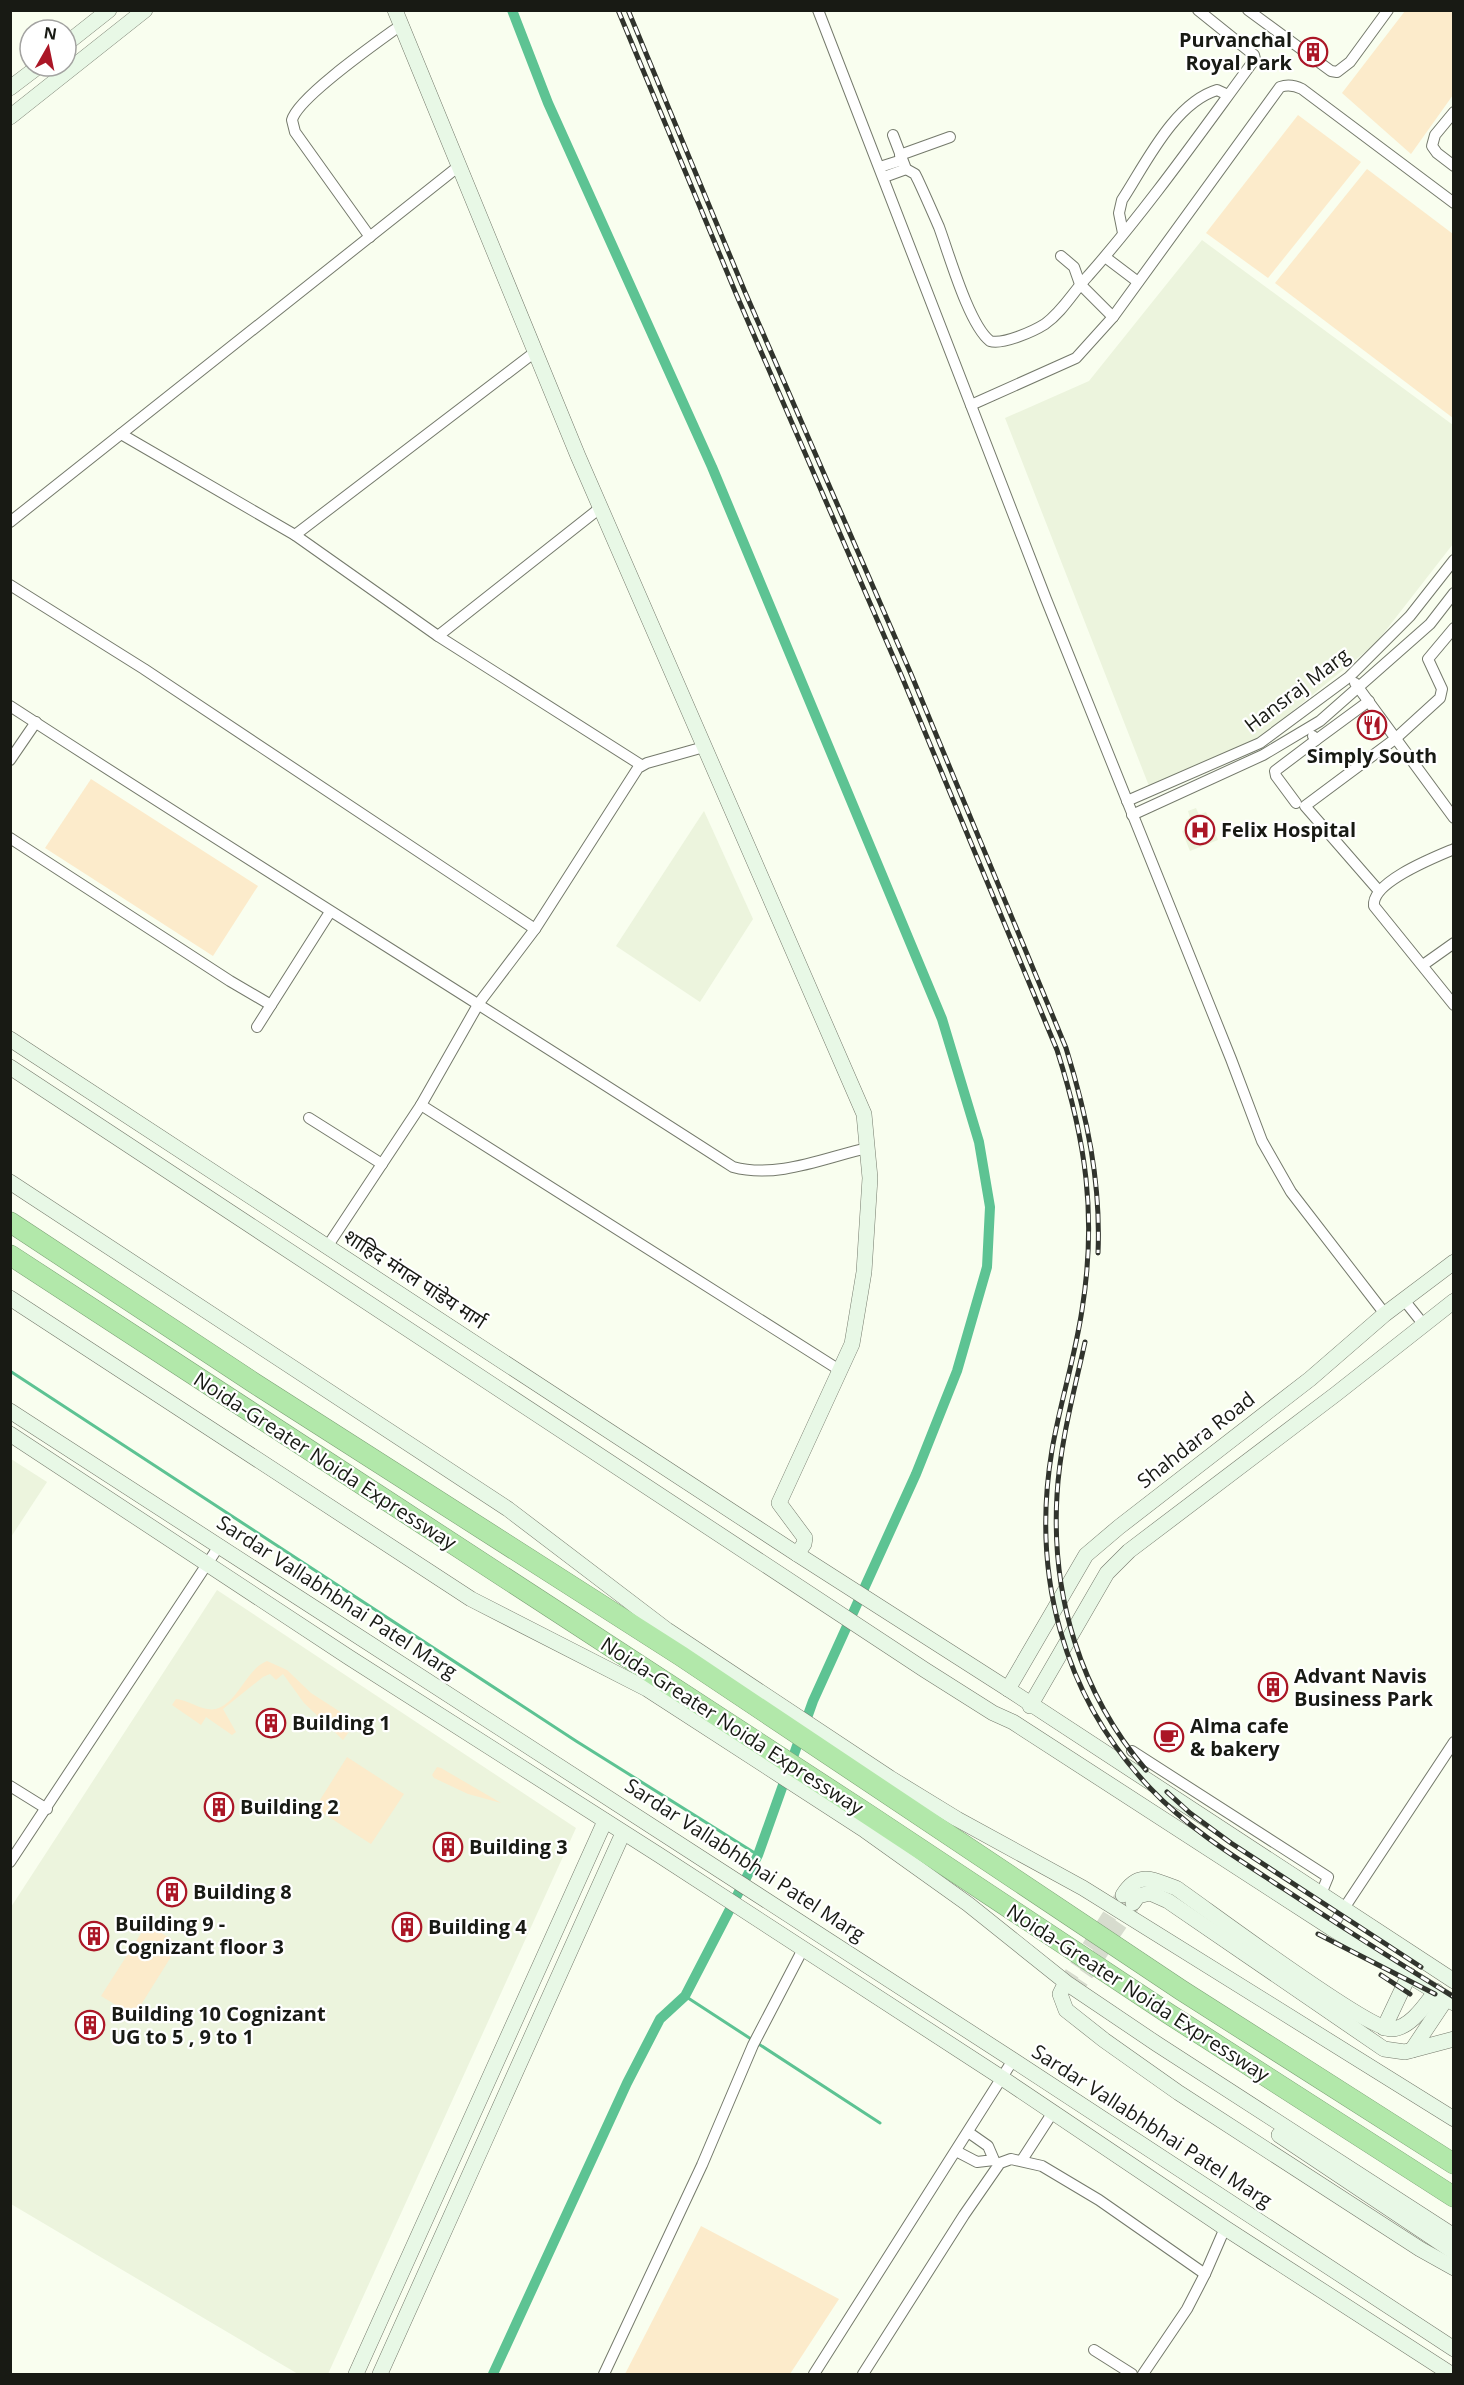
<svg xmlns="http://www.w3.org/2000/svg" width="1464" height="2385" viewBox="0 0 1464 2385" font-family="'Open Sans','Noto Sans Devanagari',sans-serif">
<rect width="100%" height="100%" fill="#f9feef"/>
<g fill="#ecf4dd">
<polygon points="1202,240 1453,425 1453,544 1376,643 1251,745 1149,786 1005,418 1089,381"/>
<polygon points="1196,808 1199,815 1206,812 1218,840 1190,851 1182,831 1189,828 1186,820 1190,818 1188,811"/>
<polygon points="704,811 753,919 700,1002 616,946"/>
<polygon points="11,1459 47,1482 11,1537"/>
<polygon points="217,1590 576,1828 328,2374 298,2374 11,2204 11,1907"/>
</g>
<g fill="#fcebcb">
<polygon points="1405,11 1454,11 1453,95 1411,154 1342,93"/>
<polygon points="1298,115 1361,162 1268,278 1206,233"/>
<polygon points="1367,169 1453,234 1453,418 1275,283"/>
<polygon points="91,779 258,886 213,956 45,848"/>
<path d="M267 1661 287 1670 311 1693 356 1722 343 1740 304 1703 283 1674 276 1680 270 1674 263 1677 223 1709 236 1732 232 1735 206 1717 201 1725 172 1705 176 1699C189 1700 203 1712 216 1709 239 1702 246 1669 267 1661Z"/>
<polygon points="347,1757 404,1794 371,1844 315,1808"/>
<polygon points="437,1767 441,1768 501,1803 468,1794 434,1778 432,1775"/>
<polygon points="147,1924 179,1944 134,2016 101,1996"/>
<polygon points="701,2226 839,2299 790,2374 625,2374"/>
</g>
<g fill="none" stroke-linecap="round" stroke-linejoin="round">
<g stroke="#5dc393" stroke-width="3">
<polyline points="10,1371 576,1741 758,1855"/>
<polyline points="685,1996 880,2123"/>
</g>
<polyline stroke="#5dc393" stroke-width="10" points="493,2374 627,2083 660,2019 685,1996 758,1855 813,1701 916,1474 957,1371 987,1267 990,1207 979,1142 942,1019 712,467 548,103 512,10"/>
<g stroke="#d7dcce" stroke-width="15" stroke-dasharray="15 8" stroke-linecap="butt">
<polyline points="1064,1986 1121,1898"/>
<polyline points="1073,1993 1132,1906"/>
</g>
<g stroke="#757a6c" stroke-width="12">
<g id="street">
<polyline points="818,10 1046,599 1231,1059 1262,1141 1291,1192 1385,1314"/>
<polyline points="1248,10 1331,71 1337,72 1350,62 1388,10"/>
<polyline points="1454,112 1435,135 1432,146 1437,153 1454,166"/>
<path d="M893 135 906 169 915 174 918 180C925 195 932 211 939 227 949 254 969 325 990 341 1003 345 1034 331 1045 324 1063 311 1073 292 1088 276 1148 208 1201 132 1255 59L1254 55 1198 10"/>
<polyline points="900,155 950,137"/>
<polyline points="880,167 902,160"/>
<polyline points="884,177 906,169"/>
<path d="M1123 233 1119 213 1122 200C1145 165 1174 103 1217 90L1228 95"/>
<path d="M370 237 295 132 292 120C298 97 379 41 401 25"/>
<polyline points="1061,256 1074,267 1080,284 1113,317"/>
<polyline points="1105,257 1138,282"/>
<path d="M971 405 1076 358 1113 317 1280 87C1288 84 1294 85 1302 89L1454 203"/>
<polyline points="121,434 295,535 438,636 641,765"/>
<polyline points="10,522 459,166"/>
<polyline points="295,535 535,352"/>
<polyline points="10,585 144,669 535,929"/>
<polyline points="438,636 600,508"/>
<polyline points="1355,683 1454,818"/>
<path d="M10 706C250 862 493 1012 733 1167 777 1179 824 1158 867 1148"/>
<polyline points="1313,736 1316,740 1369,701"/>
<polyline points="10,760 36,722"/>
<polyline points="1127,801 1260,743 1349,677 1410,616 1454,560"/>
<polyline points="1296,803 1276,776 1275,771 1316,740"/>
<polyline points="1132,815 1263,755 1320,721 1430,624 1454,593"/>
<polyline points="10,838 230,981 271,1005"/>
<path d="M1454 849C1435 857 1371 882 1374 906L1454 1005"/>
<polyline points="1379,891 1305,806 1395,739 1440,698 1442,689 1428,659 1454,628"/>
<polyline points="1423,965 1454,943"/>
<polyline points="257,1027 330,912"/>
<polyline points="421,1105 841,1371"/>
<polyline points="309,1118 382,1164"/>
<polyline points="327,1247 421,1105 479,1003 535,929 638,768 647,763 704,747"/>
<polyline points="1404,1300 1424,1325"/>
<polyline points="1132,1751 1328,1877 1321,1894"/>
<polyline points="10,1786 47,1809"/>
<polyline points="10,1862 219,1546"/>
<polyline points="1331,1928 1454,1742"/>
<polyline points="956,2151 977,2162 994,2160 988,2146 968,2132"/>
<polyline points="1022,2160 1053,2112"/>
<polyline points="1094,2350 1132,2374"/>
<polyline points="604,2374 702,2165 753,2045 803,1949"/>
<polyline points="814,2374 1013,2060"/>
<polyline points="863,2374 964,2215 1000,2163 1011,2159 1042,2166 1099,2200 1205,2274"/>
<polyline points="1143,2374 1187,2309 1205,2274 1225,2228"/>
</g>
</g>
<g stroke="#757a6c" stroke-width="16">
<g id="secondary">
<polyline points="395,10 578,456 864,1114 870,1178 864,1272 852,1344 779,1503 805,1538 804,1544 797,1554"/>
<polyline points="66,44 109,10"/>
<polyline points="10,88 39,66"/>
<polyline points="10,117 145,10"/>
<polyline points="10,1039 797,1554 1008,1689 1454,1981"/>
<polyline points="10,1067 925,1670 993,1713 1013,1722 1331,1928 1454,2003"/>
<polyline points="10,1182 508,1509 667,1630 890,1778 957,1819 1083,1888 1454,2119"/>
<polyline points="10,1298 471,1599 647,1689 863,1829 968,1904 1068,1984 1157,2044 1454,2236"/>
<polyline points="10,1411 1013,2060 1454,2349"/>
<polyline points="10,1434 350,1658 659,1855 1002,2078 1225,2228 1451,2374"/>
<polyline points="1008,1689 1086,1555 1119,1527 1310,1379 1385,1314 1454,1262"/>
<polyline points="1030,1706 1107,1573 1129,1551 1336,1394 1454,1301"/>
<path d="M1123 1895C1139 1870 1152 1880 1176 1888 1208 1910 1366 2029 1391 2029 1410 2029 1426 2004 1436 1991"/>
<polyline points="1133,1903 1138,1896 1150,1893 1168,1901 1384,2049 1405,2052 1454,2039"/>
<polyline points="1064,1986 1060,1994 1066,2010 1104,2040 1179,2093 1420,2249 1454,2268"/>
<polyline points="1384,2028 1409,1975"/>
<polyline points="1412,2050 1446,1999"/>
<polyline points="1279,2135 1454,2252"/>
<polyline points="356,2374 605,1821"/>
<polyline points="380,2374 623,1833"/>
</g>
</g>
<g stroke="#7ca076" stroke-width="21">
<g id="highway">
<polyline points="10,1222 254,1383 681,1656 1181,1990 1454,2164"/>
<polyline points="10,1255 869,1815 1169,2014 1454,2197"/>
</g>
</g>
<use href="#street" stroke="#fff" stroke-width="10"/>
<use href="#secondary" stroke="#e8f8e6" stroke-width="15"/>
<use href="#highway" stroke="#b2e8aa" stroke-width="20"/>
<g stroke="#31342d" stroke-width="5">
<g id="rail">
<path d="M618 10 737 296 902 677 1057 1050C1086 1141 1097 1216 1082 1310 1075 1357 1060 1403 1052 1450 1031 1575 1063 1697 1151 1789 1190 1830 1238 1859 1284 1889 1340 1926 1397 1962 1454 1997"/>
<path d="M628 10 745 292 911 674 1066 1048C1087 1116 1101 1182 1098 1253"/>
<path d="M1085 1342C1074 1392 1060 1443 1057 1495 1051 1595 1080 1693 1146 1770"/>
<polyline points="1167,1792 1190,1813 1231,1843 1421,1967"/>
<polyline points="1318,1934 1435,1994"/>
<polyline points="1381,1975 1410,1994"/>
</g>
</g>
<use href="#rail" stroke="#fff" stroke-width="3" stroke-dasharray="9" stroke-linecap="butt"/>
</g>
<defs>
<g id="building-ring" transform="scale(1.5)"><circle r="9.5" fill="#fff" stroke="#ab1626" stroke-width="1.5"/><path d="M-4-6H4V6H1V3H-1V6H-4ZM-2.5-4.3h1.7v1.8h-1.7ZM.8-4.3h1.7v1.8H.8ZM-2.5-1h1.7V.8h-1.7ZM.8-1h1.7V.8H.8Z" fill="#ab1626"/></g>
<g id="restaurant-ring" transform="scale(1.5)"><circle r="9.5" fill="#fff" stroke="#ab1626" stroke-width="1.5"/><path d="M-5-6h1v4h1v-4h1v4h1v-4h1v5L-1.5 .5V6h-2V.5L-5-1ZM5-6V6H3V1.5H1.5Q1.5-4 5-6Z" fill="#ab1626"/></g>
<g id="hospital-ring" transform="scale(1.5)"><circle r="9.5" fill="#fff" stroke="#ab1626" stroke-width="1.5"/><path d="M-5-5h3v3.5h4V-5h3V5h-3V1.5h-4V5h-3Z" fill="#ab1626"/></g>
<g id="cafe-ring" transform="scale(1.5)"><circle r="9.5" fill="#fff" stroke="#ab1626" stroke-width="1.5"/><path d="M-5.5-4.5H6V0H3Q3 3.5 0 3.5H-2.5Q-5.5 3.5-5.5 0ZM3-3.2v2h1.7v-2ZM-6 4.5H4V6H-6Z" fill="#ab1626"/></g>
</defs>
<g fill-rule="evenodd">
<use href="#building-ring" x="1313" y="52"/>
<use href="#restaurant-ring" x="1372" y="725"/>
<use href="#hospital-ring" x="1200" y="830"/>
<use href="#building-ring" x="1273" y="1687"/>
<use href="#building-ring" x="271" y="1723"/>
<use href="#cafe-ring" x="1169" y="1737"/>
<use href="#building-ring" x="219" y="1807"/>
<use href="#building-ring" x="448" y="1847"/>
<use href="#building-ring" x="172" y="1892"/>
<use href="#building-ring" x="407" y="1927"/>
<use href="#building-ring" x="94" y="1936"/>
<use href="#building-ring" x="90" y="2025"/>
</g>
<g text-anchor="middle" stroke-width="4.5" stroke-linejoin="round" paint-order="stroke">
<g font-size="20" font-weight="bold" fill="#181a14" stroke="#fff" text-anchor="start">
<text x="1292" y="47" text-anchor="end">Purvanchal<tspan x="1292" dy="23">Royal Park</tspan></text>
<text x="1372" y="763" text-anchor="middle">Simply South</text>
<text x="1221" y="837">Felix Hospital</text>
<text x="1294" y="1683">Advant Navis<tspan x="1294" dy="23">Business Park</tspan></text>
<text x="292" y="1730">Building 1</text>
<text x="1190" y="1733">Alma cafe<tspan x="1190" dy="23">&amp; bakery</tspan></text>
<text x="240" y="1814">Building 2</text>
<text x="469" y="1854">Building 3</text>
<text x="193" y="1899">Building 8</text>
<text x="115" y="1931">Building 9 -<tspan x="115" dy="23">Cognizant floor 3</tspan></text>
<text x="428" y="1934">Building 4</text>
<text x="111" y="2021">Building 10 Cognizant<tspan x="111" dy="23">UG to 5 , 9 to 1</tspan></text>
</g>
<g font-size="20" fill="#181a14" stroke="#fff">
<text transform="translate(1297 690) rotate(-37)" y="7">Hansraj Marg</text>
<text transform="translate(415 1279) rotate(33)" y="7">शाहिद मंगल पांडेय मार्ग</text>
<text transform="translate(1196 1440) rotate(-38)" y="7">Shahdara Road</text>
<text transform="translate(325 1461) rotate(33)" y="7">Noida-Greater Noida Expressway</text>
<text transform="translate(337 1597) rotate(33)" y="7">Sardar Vallabhbhai Patel Marg</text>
<text transform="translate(732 1726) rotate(33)" y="7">Noida-Greater Noida Expressway</text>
<text transform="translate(745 1860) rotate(33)" y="7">Sardar Vallabhbhai Patel Marg</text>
<text transform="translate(1138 1993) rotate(33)" y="7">Noida-Greater Noida Expressway</text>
<text transform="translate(1152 2126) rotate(33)" y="7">Sardar Vallabhbhai Patel Marg</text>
</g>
</g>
<rect width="1464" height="2385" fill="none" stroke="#181a14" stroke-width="24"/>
<g transform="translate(48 48) rotate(9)"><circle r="28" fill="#ffffff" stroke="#a3a3a1" stroke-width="1.5"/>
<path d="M0-4.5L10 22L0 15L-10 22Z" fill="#ab1626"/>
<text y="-9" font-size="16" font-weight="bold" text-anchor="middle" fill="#181a14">N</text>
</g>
</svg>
